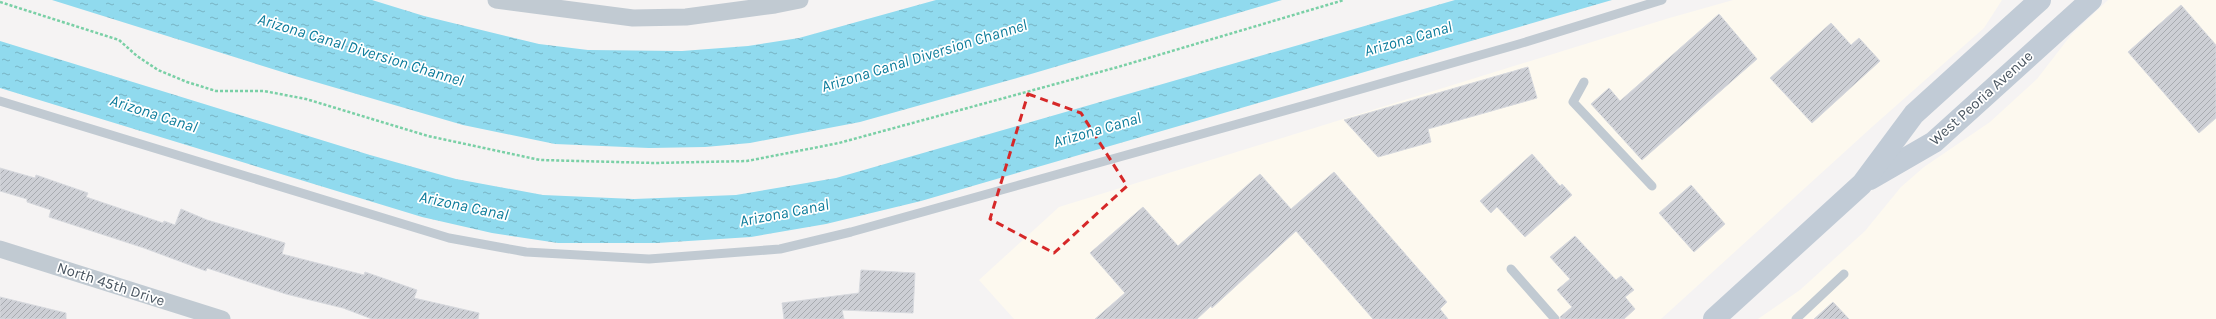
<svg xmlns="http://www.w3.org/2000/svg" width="2216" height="319" viewBox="0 0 2216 319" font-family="Karla,sans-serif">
<defs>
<pattern id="water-ripples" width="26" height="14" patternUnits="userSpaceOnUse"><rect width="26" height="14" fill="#90daee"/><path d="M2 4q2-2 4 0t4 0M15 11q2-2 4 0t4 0" fill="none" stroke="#78b4c4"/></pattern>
<pattern id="building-hatch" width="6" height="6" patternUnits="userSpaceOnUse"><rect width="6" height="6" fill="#cdcfd5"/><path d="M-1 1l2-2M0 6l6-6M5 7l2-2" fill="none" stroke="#a8abb0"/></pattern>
</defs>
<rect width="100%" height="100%" fill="#f5f3f3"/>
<g fill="#fdf9ef">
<polygon points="1733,0 2002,0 1984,28 1872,127 1661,319 1014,319 979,280 1059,207 1666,19"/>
<polygon points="2108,0 2216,0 2216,319 1758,319 1800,290 1865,231 1901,187 1924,167 1990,122 2037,79 2071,35"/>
</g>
<g fill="url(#water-ripples)">
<polygon points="52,0 372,0 424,16 539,44 588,50 682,51 748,46 799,38 936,0 1282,0 1031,74 860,122 750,143 705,147 649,148 555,144 463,125 295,76"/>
<polygon points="1455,0 1612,0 921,201 826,224 751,237 657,243 558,243 492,233 422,217 0,88 0,41 370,155 456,179 543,195 634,199 736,195 836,178"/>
</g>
<g fill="url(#building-hatch)" stroke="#d7d9de">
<polygon points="2181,5 2216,45 2216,118 2199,133 2128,52"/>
<polygon points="1719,14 1757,59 1642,160 1591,104 1609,88 1620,101"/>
<polygon points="1831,23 1851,45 1859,38 1880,61 1812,123 1770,78"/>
<polygon points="1528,67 1537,98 1428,129 1431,142 1378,157 1344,120"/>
<polygon points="1532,154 1560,186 1562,184 1572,195 1525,237 1497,207 1491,213 1480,201"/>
<polygon points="0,168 35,178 36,175 88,193 86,197 163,223 164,221 175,225 181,209 207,220 285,243 282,254 364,275 365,272 417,290 414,298 479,313 478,319 372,319 343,308 286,294 207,268 206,271 144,248 49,217 51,210 27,202 27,199 0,191"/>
<polygon points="1334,172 1447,302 1440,309 1448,319 1373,319 1296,231 1212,308 1211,306 1197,319 1095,319 1125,293 1090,253 1143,207 1178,246 1260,174 1291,209"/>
<polygon points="1691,185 1725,224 1694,252 1659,213"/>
<polygon points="1575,236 1616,280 1621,276 1634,290 1625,297 1635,309 1624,319 1561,319 1560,317 1572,307 1557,290 1570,279 1550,257"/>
<polygon points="861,270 915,273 913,313 842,310 844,319 784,319 782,303 859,293"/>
<polygon points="0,297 66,313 66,319 0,319"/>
<polygon points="1833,302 1849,319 1814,319"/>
</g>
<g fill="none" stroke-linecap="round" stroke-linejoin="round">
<polyline stroke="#7ad0a6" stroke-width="2.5" stroke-dasharray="3 2" stroke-linecap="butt" points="0,2 119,40 137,56 158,70 187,82 216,91 264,91 306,99 428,136 540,160 654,163 747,161 839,143 1118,67 1344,0"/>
<g stroke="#c1cad2" stroke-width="9">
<polyline points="1584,82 1573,102 1652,186"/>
<polyline points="0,101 449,238 526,252 649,259 780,249 851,232 1316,102 1519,44 1662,0"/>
<polyline points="1511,269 1555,319"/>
<polyline points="1796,319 1844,274"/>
</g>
<g stroke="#c1cad2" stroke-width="17">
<polyline points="496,0 633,18 686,17 775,5 800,0"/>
<polyline points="0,249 222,319"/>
</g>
<g stroke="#c1cbd6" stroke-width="22">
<polyline points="1870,179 1934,142 2091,0"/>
<polyline points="1714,319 1862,184 1914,114 2040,0"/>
</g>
</g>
<path fill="none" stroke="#d62828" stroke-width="3" stroke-dasharray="8 5" stroke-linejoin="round" d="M1028 94 1081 113 1127 186 1054 253 990 219Z"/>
<g text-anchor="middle" stroke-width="3.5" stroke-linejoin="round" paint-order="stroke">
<g font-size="15" fill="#4a5661" stroke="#fff">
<text transform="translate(1981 98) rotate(-42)" y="5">West Peoria Avenue</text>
<text transform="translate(111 284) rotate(18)" y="5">North 45th Drive</text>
</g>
<g font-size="16" font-style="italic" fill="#0c7c9b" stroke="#fff">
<text transform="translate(1408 38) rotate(-16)" y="6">Arizona Canal</text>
<text transform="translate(361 49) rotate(17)" y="6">Arizona Canal Diversion Channel</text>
<text transform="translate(924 55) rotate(-17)" y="6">Arizona Canal Diversion Channel</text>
<text transform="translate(154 113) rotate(18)" y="6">Arizona Canal</text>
<text transform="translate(1097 129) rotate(-16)" y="6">Arizona Canal</text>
<text transform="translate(464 205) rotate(12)" y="6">Arizona Canal</text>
<text transform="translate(784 212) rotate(-11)" y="6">Arizona Canal</text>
</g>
</g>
</svg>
